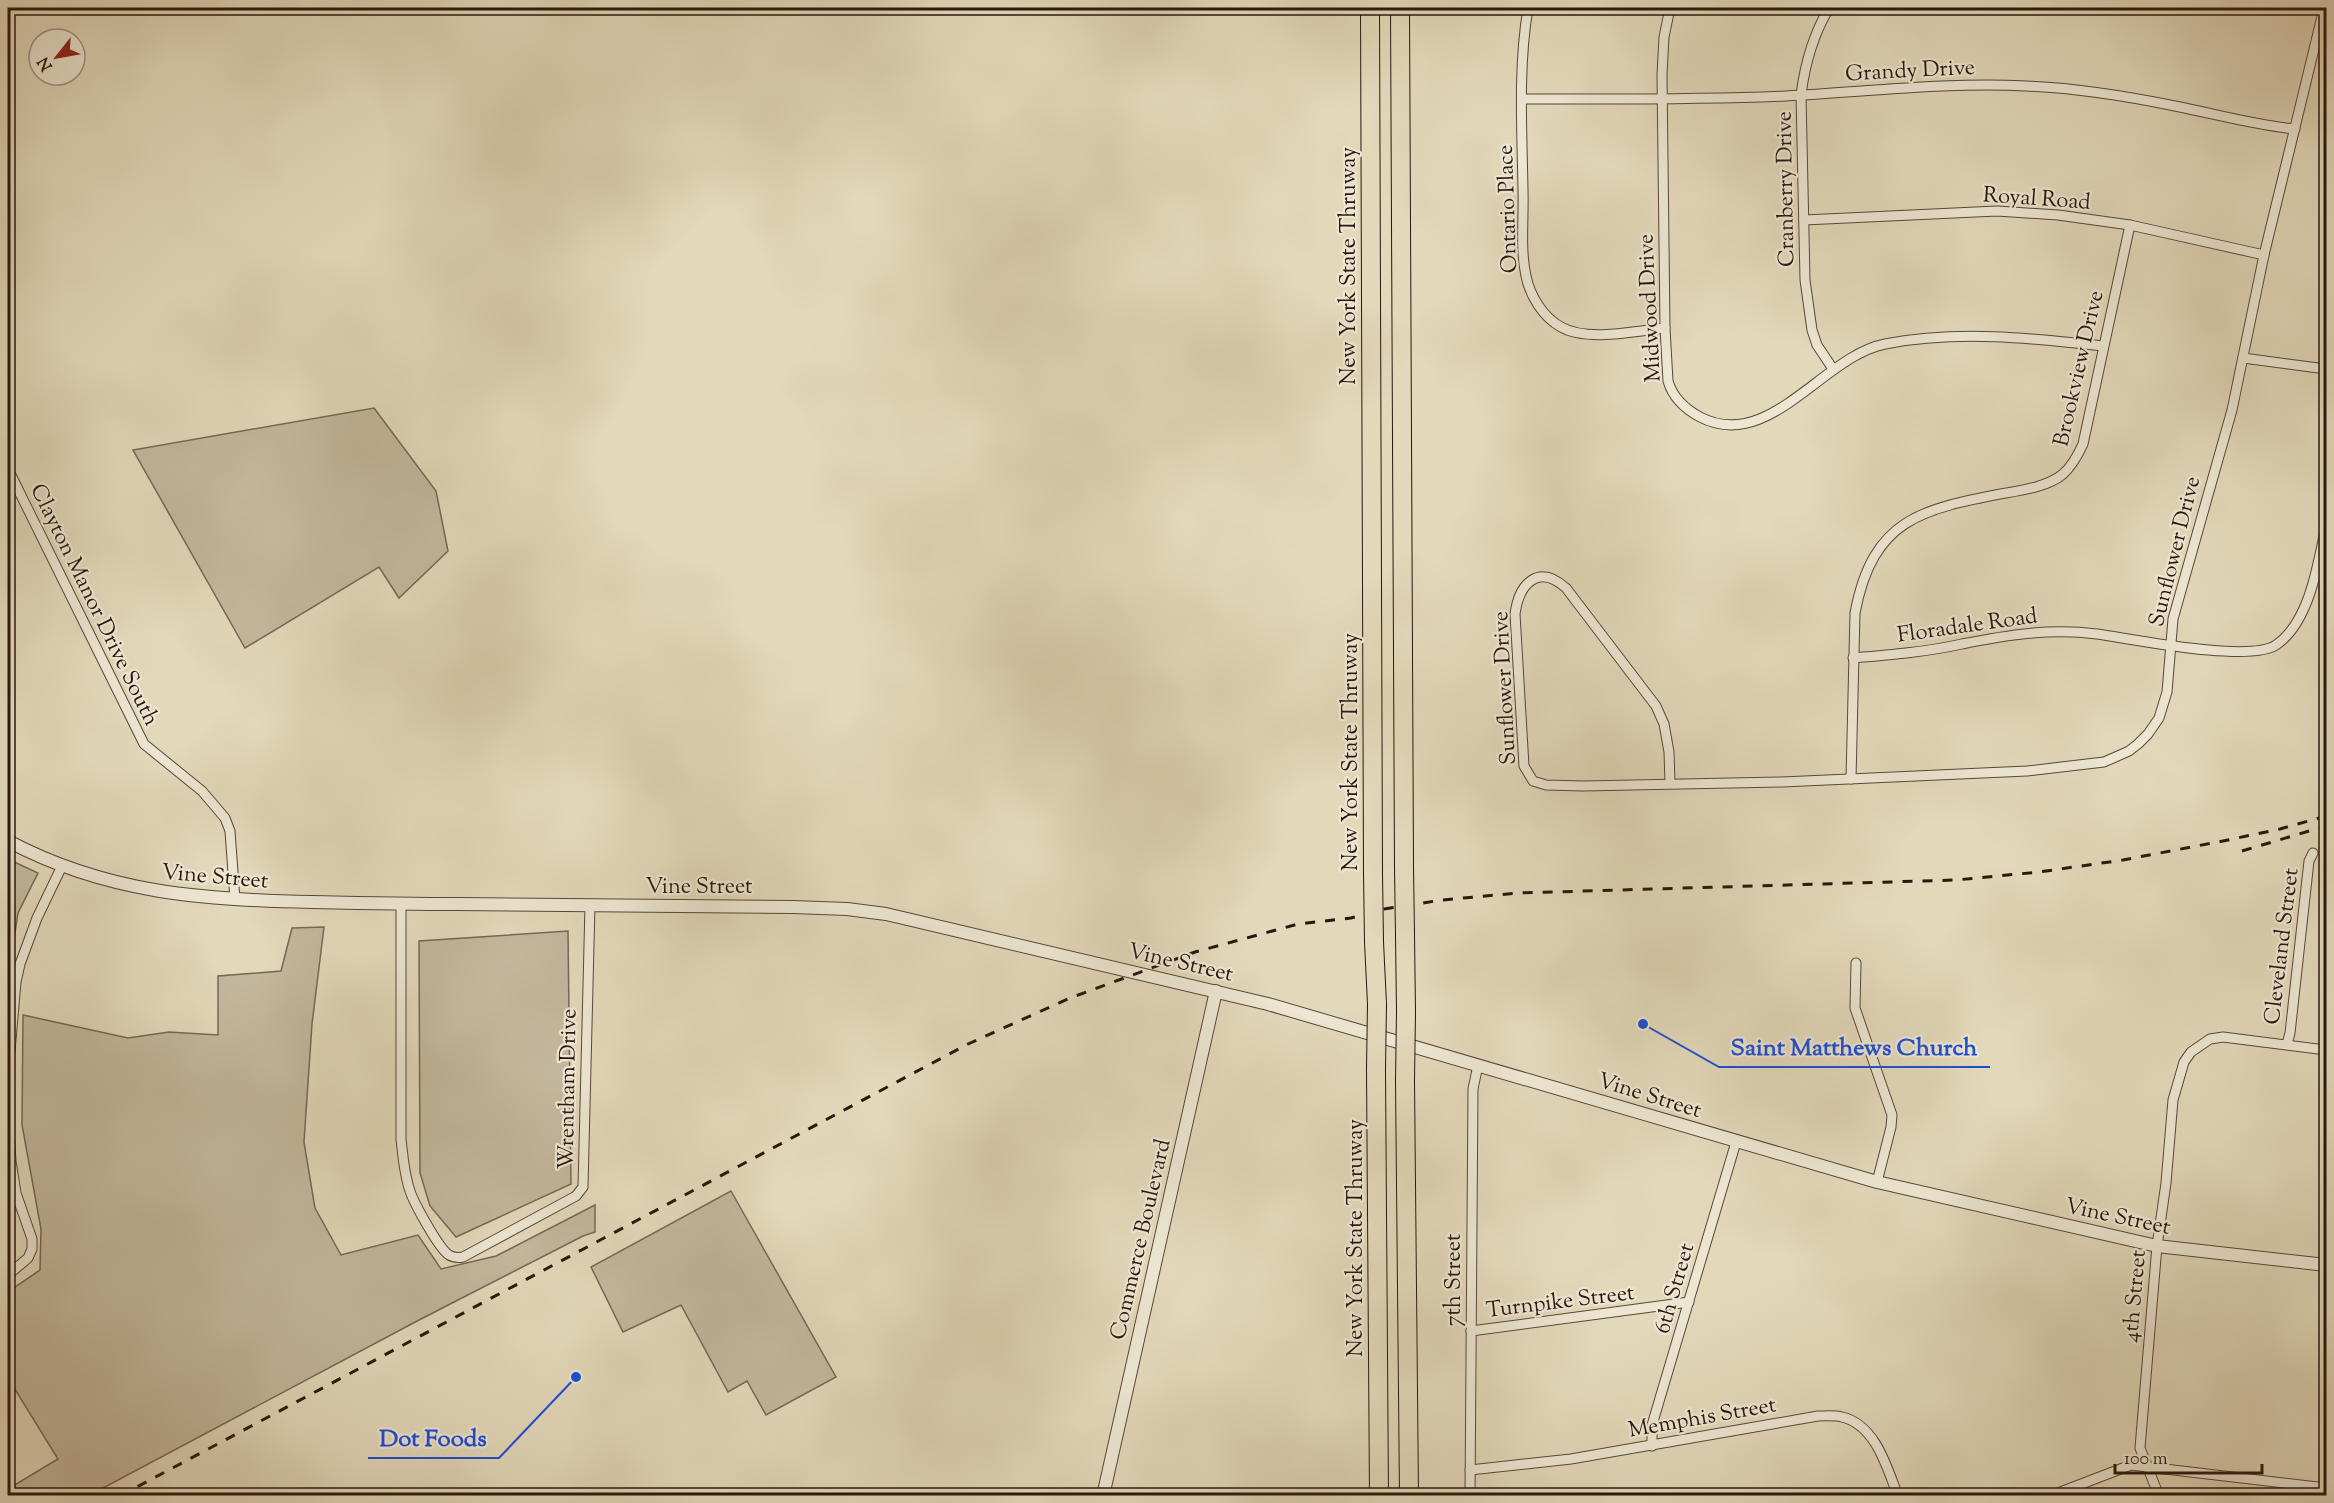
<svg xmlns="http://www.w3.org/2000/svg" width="2334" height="1503" viewBox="0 0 2334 1503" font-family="'Sorts Mill Goudy',serif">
<rect width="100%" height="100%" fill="#e2d8ba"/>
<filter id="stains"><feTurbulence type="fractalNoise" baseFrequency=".00333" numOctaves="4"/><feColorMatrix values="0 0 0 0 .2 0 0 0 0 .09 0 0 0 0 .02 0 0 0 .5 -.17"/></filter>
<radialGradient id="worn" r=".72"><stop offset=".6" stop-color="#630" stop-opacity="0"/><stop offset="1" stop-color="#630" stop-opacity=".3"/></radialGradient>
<g fill="#c3b79d" stroke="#766756" stroke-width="1.5">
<polygon points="374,408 436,491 448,551 399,598 379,567 245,648 133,450"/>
<polygon points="8,859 38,873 18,913 8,979"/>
<polygon points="324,927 312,1024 304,1142 315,1208 341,1255 418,1235 441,1269 496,1256 595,1205 595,1232 583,1236 419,1320 90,1495 8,1495 8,1489 58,1459 8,1378 8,1292 40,1270 41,1229 22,1125 23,1015 128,1038 169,1032 218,1035 218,976 281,971 292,928"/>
<polygon points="568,931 571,1184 456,1237 430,1206 420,1173 419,941"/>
<polygon points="731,1191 836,1377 766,1415 747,1381 728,1392 681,1305 623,1332 591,1267"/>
</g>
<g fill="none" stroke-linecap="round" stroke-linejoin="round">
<g stroke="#584739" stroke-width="11">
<g id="minor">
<path d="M1528 8C1518 68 1522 129 1523 190 1524 217 1520 249 1526 276 1530 296 1543 317 1561 327 1587 342 1636 331 1665 328"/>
<path d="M1670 8 1664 37 1662 75 1665 328 1668 381C1673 398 1685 409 1700 417 1769 453 1823 356 1885 344 1957 330 2032 338 2103 346"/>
<path d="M1829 8C1813 35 1805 63 1801 95L1805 280 1812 330 1817 345 1833 369"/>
<path d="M1522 99C1610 99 1698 100 1786 96 1866 92 1946 82 2026 86 2077 88 2126 96 2175 106 2216 114 2254 125 2295 129"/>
<polyline points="1804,220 1997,211 2058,215 2130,225 2264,255"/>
<polyline points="2243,358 2326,369"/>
<polyline points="8,469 144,744 202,791 225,818 230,831 235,900"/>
<path d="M1853 658C1889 655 1926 652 1962 644 2008 635 2049 628 2097 634 2133 639 2249 663 2276 645 2310 622 2318 563 2326 526"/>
<path d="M1851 779 1855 613C1873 518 1922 509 2006 493 2024 490 2049 486 2063 474 2072 466 2078 455 2083 444L2130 225"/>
<path d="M1670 783 1669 752 1664 724 1656 706 1566 588C1538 563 1519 584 1515 614L1524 766 1533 781 1546 785 1583 786 1782 782 2027 771 2104 762 2129 751 2138 744 2148 734 2159 718 2167 692 2173 619 2232 410 2264 255 2324 8"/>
<path d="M401 904V1139C403 1156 404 1174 410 1191 414 1203 439 1249 449 1255 454 1258 458 1258 463 1257L576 1196 583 1187 590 905"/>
<polyline points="1856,963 1855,1008 1892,1115 1891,1127 1877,1182"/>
<polyline points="2287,1044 2290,1033 2309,861 2313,853"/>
<polyline points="8,1275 28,1258 32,1249 32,1239 16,1193 11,1161 8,1110 9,1063 16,982 20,964 37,918 62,866"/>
<polyline points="1471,1331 1689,1302"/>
<polyline points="1652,1446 1652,1425 1736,1142"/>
<path d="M1470 1470 1571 1459 1818 1416C1826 1416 1835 1415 1842 1417 1876 1425 1887 1468 1898 1496"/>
<polyline points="1470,1496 1473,1089 1478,1065"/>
<polyline points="2050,1496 2131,1465 2326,1488"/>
<polyline points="2159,1496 2140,1448 2157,1246 2166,1183 2173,1100 2184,1062 2191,1052 2210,1039 2223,1037 2326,1050"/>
</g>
</g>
<g stroke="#584739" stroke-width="14">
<g id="tertiary">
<path d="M8 841C106 893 203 900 312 902 360 903 409 904 457 904 569 905 681 906 793 907L847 909 886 914 1268 1004 1877 1182 2157 1246 2326 1265"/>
<polyline points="1103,1496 1216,991"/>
</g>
</g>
<g stroke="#2a170e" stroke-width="20">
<g id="motorway">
<polyline points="1370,8 1373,873"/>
<polyline points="1400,8 1404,867"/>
<polyline points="1405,935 1406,1012"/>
<polyline points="1374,942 1377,1004"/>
<polyline points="1376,1069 1379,1496"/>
<polyline points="1405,1080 1409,1496"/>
</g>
</g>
<use href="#minor" stroke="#ece6d2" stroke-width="9"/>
<use href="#tertiary" stroke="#ece6d2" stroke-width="12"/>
<use href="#motorway" stroke="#e2d8ba" stroke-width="18"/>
<g stroke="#2a170e" stroke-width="3" stroke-dasharray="10 10" stroke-linecap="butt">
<polyline points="2242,851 2326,826"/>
<polyline points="120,1496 968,1044 1070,998 1195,952 1298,924 1351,918 1384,909 1442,900 1518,893 1956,880 2039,872 2123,860 2223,841 2280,829 2326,816"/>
</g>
<g stroke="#2a170e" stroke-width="20" stroke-linecap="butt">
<g id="motorway-bridge">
<polyline points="1404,867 1405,935"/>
<polyline points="1373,873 1374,942"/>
<polyline points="1376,1069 1377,1004"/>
<polyline points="1405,1080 1406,1012"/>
</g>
</g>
<use href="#motorway-bridge" stroke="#e2d8ba" stroke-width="18"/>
</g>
<g text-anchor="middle" stroke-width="4.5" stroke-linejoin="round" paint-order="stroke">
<g font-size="22" fill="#2a170e" stroke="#ece6d2">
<text transform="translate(1910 69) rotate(-3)" y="8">Grandy Drive</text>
<text transform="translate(1784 189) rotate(-91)" y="8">Cranberry Drive</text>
<text transform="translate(2037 197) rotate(4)" y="8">Royal Road</text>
<text transform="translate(1506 209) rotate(-92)" y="8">Ontario Place</text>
<text transform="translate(1347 266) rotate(-90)" y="8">New York State Thruway</text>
<text transform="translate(1648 308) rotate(-93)" y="8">Midwood Drive</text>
<text transform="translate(2077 368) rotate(-77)" y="8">Brookview Drive</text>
<text transform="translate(2173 551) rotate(-76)" y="8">Sunflower Drive</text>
<text transform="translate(96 604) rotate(64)" y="8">Clayton Manor Drive South</text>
<text transform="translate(1967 624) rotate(-8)" y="8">Floradale Road</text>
<text transform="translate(1503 688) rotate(-93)" y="8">Sunflower Drive</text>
<text transform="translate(1349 752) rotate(-90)" y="8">New York State Thruway</text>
<text transform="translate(215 875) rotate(5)" y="8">Vine Street</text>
<text x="699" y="893">Vine Street</text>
<text transform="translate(2280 946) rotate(-83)" y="8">Cleveland Street</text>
<text transform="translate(1181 961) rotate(13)" y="8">Vine Street</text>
<text transform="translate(566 1089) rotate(-89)" y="8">Wrentham Drive</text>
<text transform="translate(1650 1094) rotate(17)" y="8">Vine Street</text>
<text transform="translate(2118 1215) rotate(12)" y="8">Vine Street</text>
<text transform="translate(1354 1238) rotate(-90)" y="8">New York State Thruway</text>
<text transform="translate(1139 1239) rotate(-77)" y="8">Commerce Boulevard</text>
<text transform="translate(1452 1280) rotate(-90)" y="8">7th Street</text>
<text transform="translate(1673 1288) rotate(-74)" y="8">6th Street</text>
<text transform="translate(2133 1296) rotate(-85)" y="8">4th Street</text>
<text transform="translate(1560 1300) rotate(-7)" y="8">Turnpike Street</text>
<text transform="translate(1702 1416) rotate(-10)" y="8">Memphis Street</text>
</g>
</g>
<path fill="none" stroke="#1d4ed8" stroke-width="2" d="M1643 1024L1719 1067H1990M576 1377L499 1458H368"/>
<g fill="#1d4ed8" stroke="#ece6d2" stroke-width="2">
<circle cx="1643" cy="1024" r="6"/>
<circle cx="576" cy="1377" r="6"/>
</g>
<g font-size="24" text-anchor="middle" font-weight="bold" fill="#1d4ed8" stroke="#ece6d2" stroke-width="4.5" stroke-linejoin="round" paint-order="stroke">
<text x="1854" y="1055">Saint Matthews Church</text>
<text x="433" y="1446">Dot Foods</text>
</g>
<rect width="2334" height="1503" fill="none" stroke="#e2d8ba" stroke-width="30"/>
<rect x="9" y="9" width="2316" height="1485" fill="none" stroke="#2a170e" stroke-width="3"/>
<rect x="15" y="15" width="2304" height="1473" fill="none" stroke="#2a170e" stroke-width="1.5"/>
<g transform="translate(57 57) rotate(239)"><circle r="28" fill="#ece6d2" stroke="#9e9384" stroke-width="1.5"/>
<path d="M0-4.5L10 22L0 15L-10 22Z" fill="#8f2418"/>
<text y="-9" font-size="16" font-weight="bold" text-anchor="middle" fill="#2a170e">N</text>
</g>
<path d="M2115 1464v9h147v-9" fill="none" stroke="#2a170e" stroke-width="3"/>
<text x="2124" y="1464" font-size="18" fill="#2a170e" stroke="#ece6d2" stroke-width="4.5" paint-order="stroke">100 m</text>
<rect width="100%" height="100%" filter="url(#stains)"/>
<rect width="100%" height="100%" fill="url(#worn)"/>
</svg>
